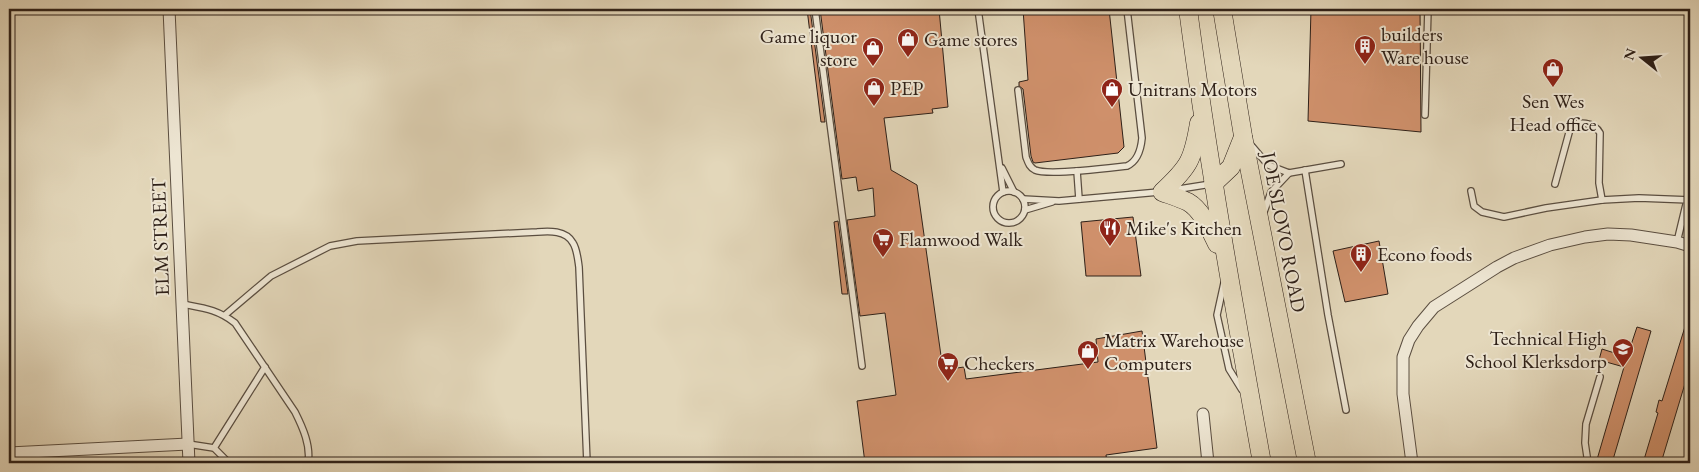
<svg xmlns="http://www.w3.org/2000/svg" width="1699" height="472" viewBox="0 0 1699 472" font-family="'EB Garamond',serif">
<rect width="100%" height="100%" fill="#e3d7ba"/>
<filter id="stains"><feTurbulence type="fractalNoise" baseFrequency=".004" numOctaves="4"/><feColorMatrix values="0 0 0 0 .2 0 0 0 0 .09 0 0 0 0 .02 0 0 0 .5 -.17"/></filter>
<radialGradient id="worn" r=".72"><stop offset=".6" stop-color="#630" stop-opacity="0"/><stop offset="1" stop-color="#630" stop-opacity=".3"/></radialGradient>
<g fill="#cf906b" stroke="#2e2018">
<polygon points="807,9 810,9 825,122 821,122"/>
<polygon points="820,9 939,9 948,107 932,109 933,113 884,118 891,170 917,185 943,370 964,367 966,379 1098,362 1096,339 1142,331 1157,448 1106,455 1107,463 865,463 857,401 896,395 885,313 860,316 847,220 875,216 873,188 858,191 856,177 842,179"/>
<polygon points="1023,9 1109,9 1124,147 1118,153 1035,163 1033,162 1031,156 1023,89 1019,86 1019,82 1028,80"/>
<polygon points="1311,9 1420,9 1421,132 1308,121"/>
<polygon points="1133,217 1141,276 1086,276 1081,222"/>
<polygon points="838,221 848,294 842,294 834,222"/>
<polygon points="1379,241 1388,294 1345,302 1333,251"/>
<polygon points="1688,317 1690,317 1690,367 1661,463 1643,463 1658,413 1656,412 1659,400 1662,401"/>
<polygon points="1637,327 1651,331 1612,463 1596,463 1624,367 1599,360 1602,349 1627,357"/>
</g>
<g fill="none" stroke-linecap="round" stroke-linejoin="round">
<g stroke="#5b4e40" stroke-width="8">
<g id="service">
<polyline points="815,9 862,366"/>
<polyline points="978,9 1003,192"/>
<path d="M1018 90 1026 157C1028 162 1029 167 1035 170 1048 176 1109 168 1127 166 1138 161 1141 149 1142 138L1127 9"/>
<polyline points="1425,115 1428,9"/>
<polyline points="1251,145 1268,165 1289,173 1341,164"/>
<polyline points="1002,168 1014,192"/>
<polyline points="1305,170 1328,315 1346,410"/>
<polyline points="1077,171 1079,199"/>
<path d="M1555 184 1570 129C1578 120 1594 122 1600 133L1599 183 1602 200"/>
<polyline points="1173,190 1211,184"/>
<circle cx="1009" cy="207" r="16"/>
<polyline points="1471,191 1474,206 1482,212 1504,217 1546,208 1602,200 1639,198 1690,200"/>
<polyline points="1023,199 1059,201 1159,192"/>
<polyline points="1025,210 1052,202"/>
<polyline points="1264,212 1271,192 1289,173"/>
<polyline points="1677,242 1690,188"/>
<polyline points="1224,283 1217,315 1229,369 1242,390"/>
<path d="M182 304C203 308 217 309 235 323L295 412C303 428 311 446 308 463"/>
<path d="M225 315 271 276 330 246 357 241 537 232C549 231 566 230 573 243 577 249 578 260 579 267L587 463"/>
<polyline points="188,444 214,448 229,463"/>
<polyline points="214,448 265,367"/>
<polyline points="1588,463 1585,443 1586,424 1600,377"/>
</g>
</g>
<g stroke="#5b4e40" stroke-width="13">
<g id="minor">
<polyline points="169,9 189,463"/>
<polyline points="1203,414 1208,463"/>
<polyline points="9,453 188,444"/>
<polyline points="1412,463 1403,394 1403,357 1409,340 1418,326 1434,307 1497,267 1514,258 1550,245 1585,237 1608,234 1631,235 1677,242 1690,246"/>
</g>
</g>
<g stroke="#2e2018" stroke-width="19">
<g id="trunk">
<path d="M1188 9C1208 161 1235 312 1262 463"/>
<polyline points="1222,9 1243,136 1307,463"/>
<path d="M1199 123C1193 160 1189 167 1162 192 1170 195 1180 198 1188 202 1202 210 1210 230 1217 244"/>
<polyline points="1213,184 1231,167 1243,137"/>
</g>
</g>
<use href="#service" stroke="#ede5d2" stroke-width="5.5"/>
<use href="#minor" stroke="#ede5d2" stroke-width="11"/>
<use href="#trunk" stroke="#e3d7ba" stroke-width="18"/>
</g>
<defs>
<g id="shop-pin" transform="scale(1.125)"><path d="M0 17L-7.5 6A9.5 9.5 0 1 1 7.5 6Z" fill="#8f2418" stroke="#ede5d2"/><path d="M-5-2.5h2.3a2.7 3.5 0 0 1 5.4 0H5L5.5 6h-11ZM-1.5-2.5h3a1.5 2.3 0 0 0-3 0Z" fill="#fff"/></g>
<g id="building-pin" transform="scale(1.125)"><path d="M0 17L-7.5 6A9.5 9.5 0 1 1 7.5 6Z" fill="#8f2418" stroke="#ede5d2"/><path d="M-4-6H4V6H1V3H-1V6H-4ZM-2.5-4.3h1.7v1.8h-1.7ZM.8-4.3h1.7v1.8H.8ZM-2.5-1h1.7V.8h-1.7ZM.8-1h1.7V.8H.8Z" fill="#fff"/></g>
<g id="restaurant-pin" transform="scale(1.125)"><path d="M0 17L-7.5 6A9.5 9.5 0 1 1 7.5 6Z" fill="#8f2418" stroke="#ede5d2"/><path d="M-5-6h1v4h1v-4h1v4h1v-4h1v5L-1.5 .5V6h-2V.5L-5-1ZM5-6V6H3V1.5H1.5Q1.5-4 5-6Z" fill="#fff"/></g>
<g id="supermarket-pin" transform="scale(1.125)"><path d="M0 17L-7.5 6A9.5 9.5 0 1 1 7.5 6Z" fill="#8f2418" stroke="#ede5d2"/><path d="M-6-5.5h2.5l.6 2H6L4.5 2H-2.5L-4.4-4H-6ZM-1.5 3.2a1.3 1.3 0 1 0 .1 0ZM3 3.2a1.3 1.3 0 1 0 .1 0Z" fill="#fff"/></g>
<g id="school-pin" transform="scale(1.125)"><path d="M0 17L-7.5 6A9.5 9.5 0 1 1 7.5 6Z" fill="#8f2418" stroke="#ede5d2"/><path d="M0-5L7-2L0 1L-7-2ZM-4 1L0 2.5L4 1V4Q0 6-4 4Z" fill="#fff"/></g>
</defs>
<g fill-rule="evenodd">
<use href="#shop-pin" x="908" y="39"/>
<use href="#building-pin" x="1365" y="46"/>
<use href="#shop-pin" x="873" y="48"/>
<use href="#shop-pin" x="1553" y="69"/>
<use href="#shop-pin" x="874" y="88"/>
<use href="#shop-pin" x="1112" y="89"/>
<use href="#restaurant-pin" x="1110" y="228"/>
<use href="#supermarket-pin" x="883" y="239"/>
<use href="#building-pin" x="1361" y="254"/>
<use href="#school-pin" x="1623" y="349"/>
<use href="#shop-pin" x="1088" y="351"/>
<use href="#supermarket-pin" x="948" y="363"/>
</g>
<g text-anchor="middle" stroke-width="4" stroke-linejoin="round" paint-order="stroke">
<g font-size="20" fill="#2e2018" stroke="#ede5d2" text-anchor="start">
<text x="1381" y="41">builders<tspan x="1381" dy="23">Ware house</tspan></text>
<text x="857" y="43" text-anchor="end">Game liquor<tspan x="857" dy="23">store</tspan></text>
<text x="924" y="46">Game stores</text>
<text x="890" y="95">PEP</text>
<text x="1128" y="96">Unitrans Motors</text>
<text x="1553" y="108" text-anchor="middle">Sen Wes<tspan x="1553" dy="23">Head office</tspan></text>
<text x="1126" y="235">Mike's Kitchen</text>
<text x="899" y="246">Flamwood Walk</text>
<text x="1377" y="261">Econo foods</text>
<text x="1607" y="345" text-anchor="end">Technical High<tspan x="1607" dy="23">School Klerksdorp</tspan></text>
<text x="1104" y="347">Matrix Warehouse<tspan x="1104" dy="23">Computers</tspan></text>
<text x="964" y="370">Checkers</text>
</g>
<g font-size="20" fill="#2e2018" stroke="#ede5d2">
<text transform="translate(1284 232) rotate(79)" y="7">JOE SLOVO ROAD</text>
<text transform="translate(160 237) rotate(-92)" y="7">ELM STREET</text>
</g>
</g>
<rect width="1699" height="472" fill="none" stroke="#e3d7ba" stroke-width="30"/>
<rect x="10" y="10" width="1679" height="452" fill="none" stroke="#2e2018" stroke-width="2.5"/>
<rect x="15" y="15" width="1669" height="442" fill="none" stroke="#2e2018"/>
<g transform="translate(1642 58) rotate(287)" stroke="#ede5d2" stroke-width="4" paint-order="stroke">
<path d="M0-4L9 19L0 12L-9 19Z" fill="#2e2018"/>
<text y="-8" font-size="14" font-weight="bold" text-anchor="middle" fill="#2e2018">N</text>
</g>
<rect width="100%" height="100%" filter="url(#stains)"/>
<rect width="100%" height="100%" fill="url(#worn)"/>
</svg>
